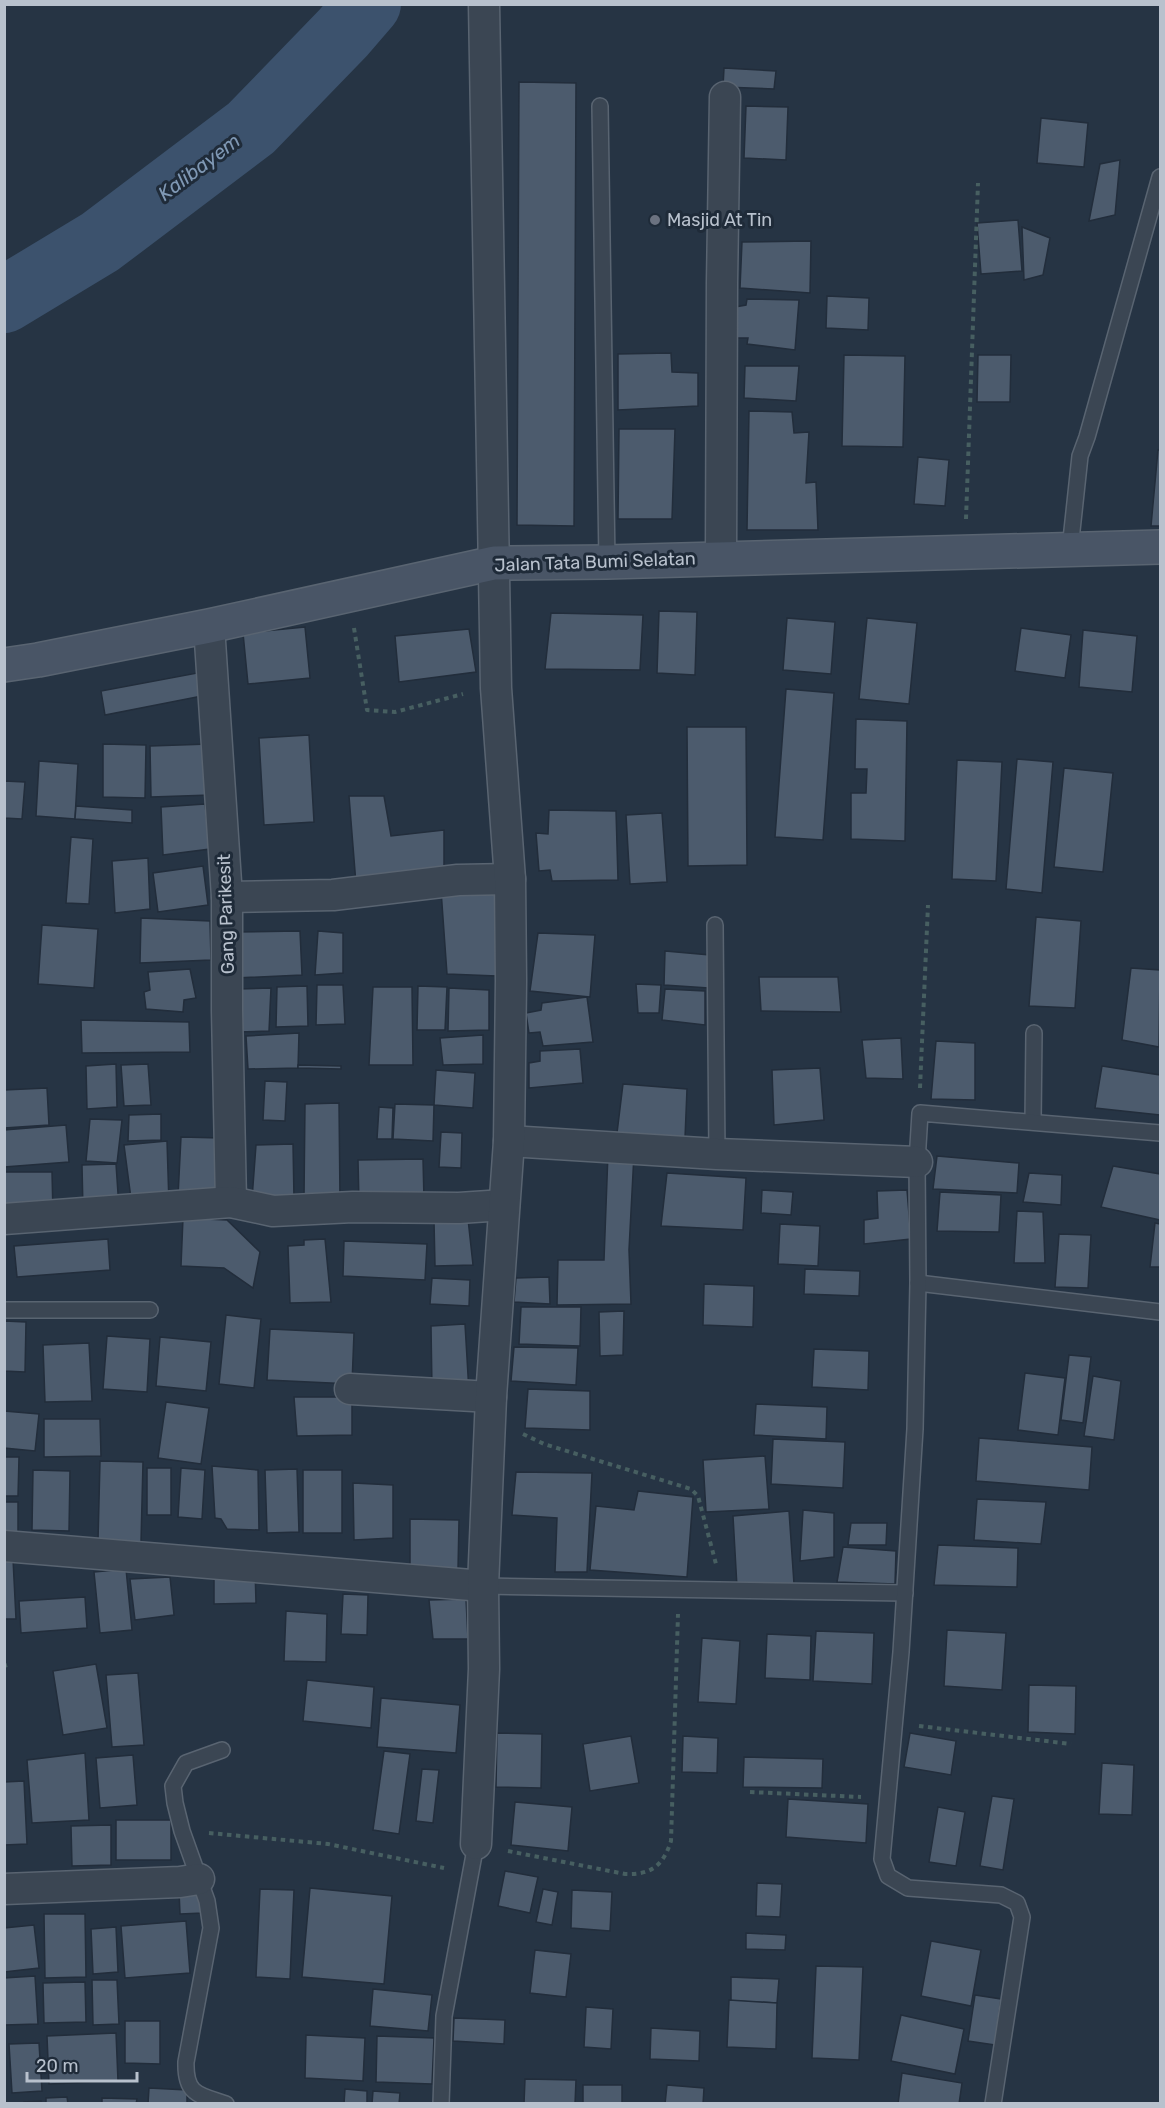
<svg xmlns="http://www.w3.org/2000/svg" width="1165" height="2108" viewBox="0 0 1165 2108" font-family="Rubik,sans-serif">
<rect width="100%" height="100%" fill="#263444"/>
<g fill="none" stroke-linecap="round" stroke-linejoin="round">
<polyline stroke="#3c526d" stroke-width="66" points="4,300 100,242 251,128 343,33 368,4"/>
</g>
<g fill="#4c5b6d" stroke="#222d3b" stroke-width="1.5">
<polygon points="724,68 776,71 774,89 723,87"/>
<polygon points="519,82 576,83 574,526 517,525"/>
<polygon points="746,106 788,107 786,160 744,158"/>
<polygon points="1041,118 1088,123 1084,167 1037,163"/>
<polygon points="1120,160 1115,215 1089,221 1100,164"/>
<polygon points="1018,220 1022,271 981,274 977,223"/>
<polygon points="1022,227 1050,238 1043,275 1024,280"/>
<polygon points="811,241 810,293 740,288 742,242"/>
<polygon points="827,296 869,298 868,330 826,328"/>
<polygon points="747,299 799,300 795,350 747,344 748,338 732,338 735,307 746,305"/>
<polygon points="671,353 672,372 698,373 698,406 618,410 618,354"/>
<polygon points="844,355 905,356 903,447 842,446"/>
<polygon points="978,355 1011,355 1010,402 977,402"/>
<polygon points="745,366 799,366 796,401 744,398"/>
<polygon points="749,411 792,412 794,433 809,432 806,483 816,482 818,530 747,530"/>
<polygon points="619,429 675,429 672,519 618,519"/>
<polygon points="1158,450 1160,450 1160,526 1151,526"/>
<polygon points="918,457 949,460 945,506 914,504"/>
<polygon points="659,611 697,612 695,675 657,673"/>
<polygon points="551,613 643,615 640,670 545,669"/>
<polygon points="787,618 835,622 831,674 783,670"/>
<polygon points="867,618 917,623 909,704 859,699"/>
<polygon points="305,627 310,678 248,684 243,633"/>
<polygon points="1021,628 1071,635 1065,678 1015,671"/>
<polygon points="469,629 476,672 399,682 395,636"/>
<polygon points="1083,630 1137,636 1132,692 1079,687"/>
<polygon points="197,673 202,696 105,715 101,691"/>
<polygon points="786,689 834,693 823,840 775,837"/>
<polygon points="856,719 907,721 905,841 851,839 851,793 866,793 867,769 855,769"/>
<polygon points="687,727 746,727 747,865 688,866"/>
<polygon points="309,735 314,822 264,825 259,738"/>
<polygon points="103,744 146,745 145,798 103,797"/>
<polygon points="209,744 211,795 151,797 150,746"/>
<polygon points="1017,759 1053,762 1042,893 1006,889"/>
<polygon points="957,760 1002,762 996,881 952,879"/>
<polygon points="39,761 78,764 75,819 36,816"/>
<polygon points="1064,768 1113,773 1103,872 1054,867"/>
<polygon points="4,781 25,782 22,819 4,818"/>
<polygon points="349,796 384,796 391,836 444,830 444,877 356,884"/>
<polygon points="205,804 210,849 163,855 161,807"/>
<polygon points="76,806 132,810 132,823 75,819"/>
<polygon points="549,810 616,811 618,880 552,881 550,870 539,871 536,833 548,834"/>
<polygon points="662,813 667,882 630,884 626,815"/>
<polygon points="71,837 93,839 89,904 66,903"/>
<polygon points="148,858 150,909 115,913 112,861"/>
<polygon points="203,866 208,905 158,912 153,873"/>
<polygon points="497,888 497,976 447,974 441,890"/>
<polygon points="1036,917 1081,921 1075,1008 1029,1006"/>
<polygon points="141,918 210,921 211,960 140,963"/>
<polygon points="42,925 98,929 94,988 38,984"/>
<polygon points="300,931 302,975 235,978 235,932"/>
<polygon points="318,931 343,933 343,973 315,975"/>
<polygon points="538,933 595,935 590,997 530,991"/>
<polygon points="665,951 710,955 709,988 664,985"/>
<polygon points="1131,968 1160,970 1159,1047 1122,1040"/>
<polygon points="190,969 196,998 184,1000 183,1012 146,1009 144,992 150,990 148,972"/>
<polygon points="759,977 838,977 841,1012 761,1011"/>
<polygon points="636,984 661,985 659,1013 638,1013"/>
<polygon points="317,985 343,985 345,1024 316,1025"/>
<polygon points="307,986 308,1026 276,1027 277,987"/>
<polygon points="418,986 447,987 445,1030 417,1030"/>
<polygon points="373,987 412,987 413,1065 369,1065"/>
<polygon points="271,988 269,1031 237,1032 238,989"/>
<polygon points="449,988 489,990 489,1030 448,1031"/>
<polygon points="665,989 705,991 705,1025 662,1020"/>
<polygon points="587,997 593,1042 543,1046 540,1032 529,1033 526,1013 541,1010 542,1003"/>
<polygon points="81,1020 189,1022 190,1052 82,1053"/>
<polygon points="299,1033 298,1068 248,1069 246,1036"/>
<polygon points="483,1035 483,1064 443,1065 440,1038"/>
<polygon points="901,1038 903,1079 866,1078 862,1040"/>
<polygon points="936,1041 975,1043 975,1100 931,1099"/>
<polygon points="580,1049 583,1083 529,1088 529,1063 540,1061 540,1051"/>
<polygon points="116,1064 117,1107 87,1109 86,1066"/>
<polygon points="148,1064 151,1105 124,1106 121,1065"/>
<polygon points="298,1065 341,1066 341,1069 298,1068"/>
<polygon points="1102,1066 1160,1075 1160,1115 1095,1108"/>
<polygon points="820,1068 824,1120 774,1125 772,1070"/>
<polygon points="436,1070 475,1073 473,1108 434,1105"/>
<polygon points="265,1081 287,1082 285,1121 263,1120"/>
<polygon points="623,1084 687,1089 685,1138 617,1133"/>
<polygon points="47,1088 49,1125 4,1128 4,1090"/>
<polygon points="339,1103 340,1199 304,1198 305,1104"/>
<polygon points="395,1104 434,1105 433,1141 393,1139"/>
<polygon points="379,1107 393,1108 392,1139 377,1139"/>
<polygon points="161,1114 161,1140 128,1141 129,1115"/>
<polygon points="90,1119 122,1120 117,1163 86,1161"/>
<polygon points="66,1125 69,1162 4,1167 4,1130"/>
<polygon points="441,1132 462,1133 461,1168 439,1167"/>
<polygon points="181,1137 220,1138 218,1198 178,1196"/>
<polygon points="167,1141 169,1204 132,1206 124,1145"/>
<polygon points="293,1144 294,1199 252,1199 256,1145"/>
<polygon points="608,1153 634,1154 629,1250 631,1304 557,1305 558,1260 604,1260"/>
<polygon points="937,1156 1019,1163 1017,1193 933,1189"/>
<polygon points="423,1159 424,1200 359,1203 358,1160"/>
<polygon points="116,1164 119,1208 83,1210 82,1165"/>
<polygon points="1113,1166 1160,1174 1160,1220 1101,1207"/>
<polygon points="4,1172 52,1172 53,1214 4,1214"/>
<polygon points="667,1173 746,1178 743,1230 661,1226"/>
<polygon points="1029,1173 1062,1175 1061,1205 1023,1202"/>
<polygon points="762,1190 793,1192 791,1215 761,1213"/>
<polygon points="907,1190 911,1239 864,1244 864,1220 878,1218 877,1191"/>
<polygon points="940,1192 1001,1195 999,1232 937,1231"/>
<polygon points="1017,1211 1043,1212 1045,1263 1014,1263"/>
<polygon points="183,1218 227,1220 260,1252 253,1288 224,1268 181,1266"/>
<polygon points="468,1219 473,1265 435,1266 434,1221"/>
<polygon points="1155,1223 1160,1224 1160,1267 1150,1267"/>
<polygon points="780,1224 820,1226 818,1266 778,1264"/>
<polygon points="1059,1234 1091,1235 1088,1288 1055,1287"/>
<polygon points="108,1239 110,1270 17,1277 14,1246"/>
<polygon points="325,1239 331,1302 290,1303 288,1246 304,1245 304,1240"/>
<polygon points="344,1241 427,1244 425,1280 343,1276"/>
<polygon points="805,1269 860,1271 859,1296 804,1294"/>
<polygon points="549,1277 550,1304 514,1302 516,1278"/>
<polygon points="432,1278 470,1280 469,1306 430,1304"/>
<polygon points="704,1284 754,1286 753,1327 703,1325"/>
<polygon points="521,1307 581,1307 580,1346 519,1344"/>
<polygon points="624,1311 623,1355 600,1356 599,1312"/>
<polygon points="226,1315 261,1319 254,1388 219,1384"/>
<polygon points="4,1321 26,1322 25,1372 4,1371"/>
<polygon points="465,1324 469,1392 432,1389 431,1326"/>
<polygon points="270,1329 354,1333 352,1384 267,1380"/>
<polygon points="107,1336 150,1339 147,1392 103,1389"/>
<polygon points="160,1337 211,1342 206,1391 156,1386"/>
<polygon points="89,1343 92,1401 45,1402 43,1345"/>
<polygon points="514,1347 578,1348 576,1385 511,1381"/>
<polygon points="814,1349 869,1351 868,1390 812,1387"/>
<polygon points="1069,1355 1091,1357 1083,1423 1061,1420"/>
<polygon points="1025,1373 1065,1378 1058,1435 1018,1430"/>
<polygon points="1093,1376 1121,1381 1114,1440 1084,1436"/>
<polygon points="528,1389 590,1391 590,1430 525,1428"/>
<polygon points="294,1397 352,1397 352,1435 297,1436"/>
<polygon points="166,1402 209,1408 201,1464 158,1458"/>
<polygon points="756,1404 827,1407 826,1439 754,1435"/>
<polygon points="4,1411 39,1414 35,1451 4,1448"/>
<polygon points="44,1419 100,1419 101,1456 44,1457"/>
<polygon points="979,1438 1092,1447 1089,1490 976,1481"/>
<polygon points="773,1439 845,1442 843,1488 771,1484"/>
<polygon points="765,1456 769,1509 706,1512 703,1460"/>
<polygon points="4,1457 19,1457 18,1496 4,1496"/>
<polygon points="100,1461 143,1462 141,1542 98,1541"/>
<polygon points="212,1466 258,1470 259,1530 227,1529 221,1519 215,1518"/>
<rect x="147" y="1468" width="24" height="47"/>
<polygon points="181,1468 205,1470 202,1519 178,1517"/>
<polygon points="297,1469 299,1532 267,1533 265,1470"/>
<polygon points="33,1470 70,1471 69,1531 32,1530"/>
<rect x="303" y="1470" width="39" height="63"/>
<polygon points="516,1472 592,1473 587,1572 555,1572 557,1518 512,1515"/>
<polygon points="353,1483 393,1485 393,1538 354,1540"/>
<polygon points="638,1491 693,1497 687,1577 590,1570 596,1506 634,1510"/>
<polygon points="977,1499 1046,1502 1041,1544 974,1540"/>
<rect x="4" y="1502" width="14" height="35"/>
<polygon points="803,1510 834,1513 834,1557 800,1561"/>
<polygon points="789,1511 794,1584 737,1587 733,1516"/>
<polygon points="410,1519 459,1520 458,1570 410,1566"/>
<polygon points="851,1523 887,1523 886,1545 848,1545"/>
<polygon points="938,1545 1018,1548 1017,1587 934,1585"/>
<polygon points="843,1547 896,1551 895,1584 837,1582"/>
<polygon points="13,1559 16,1619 4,1619 4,1560"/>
<polygon points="126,1569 132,1630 100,1633 94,1572"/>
<polygon points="255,1569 256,1603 214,1604 214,1570"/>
<polygon points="170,1577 174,1615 135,1620 130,1579"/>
<polygon points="343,1594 368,1595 367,1635 341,1634"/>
<polygon points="85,1597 87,1628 21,1633 19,1601"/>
<polygon points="466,1599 468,1639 433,1639 429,1600"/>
<polygon points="286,1611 327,1614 326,1662 284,1661"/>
<polygon points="947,1630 1006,1633 1002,1690 944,1686"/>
<polygon points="816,1631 874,1633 872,1684 813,1681"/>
<polygon points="767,1634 811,1636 810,1680 765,1678"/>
<polygon points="702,1638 740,1641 736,1704 698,1702"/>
<polygon points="96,1664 107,1728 63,1735 53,1671"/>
<polygon points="138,1673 144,1745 112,1747 106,1675"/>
<polygon points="307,1680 374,1687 371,1728 303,1721"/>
<polygon points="1029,1685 1076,1686 1075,1734 1028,1732"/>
<polygon points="381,1698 460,1705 456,1753 377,1747"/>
<polygon points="497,1733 542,1734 541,1788 496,1787"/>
<polygon points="910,1733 956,1741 951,1775 904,1767"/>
<polygon points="631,1736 639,1783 590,1791 583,1744"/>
<polygon points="683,1736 718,1738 717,1773 682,1772"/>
<polygon points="384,1751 410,1754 399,1834 373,1830"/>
<polygon points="85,1753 89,1820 32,1823 27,1760"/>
<polygon points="133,1755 137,1805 100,1808 96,1758"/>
<polygon points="744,1757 823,1759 822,1788 743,1787"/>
<polygon points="1102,1763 1134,1765 1132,1815 1099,1814"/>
<polygon points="422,1769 439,1770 433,1823 416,1821"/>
<polygon points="24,1781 27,1844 4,1845 4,1782"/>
<polygon points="992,1796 1014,1799 1003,1870 980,1866"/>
<polygon points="788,1799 868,1804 866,1843 786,1837"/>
<polygon points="515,1802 572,1807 568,1851 511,1845"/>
<polygon points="938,1807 965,1812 956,1866 929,1862"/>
<rect x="116" y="1820" width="55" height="40"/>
<polygon points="111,1825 111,1865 72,1866 71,1826"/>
<polygon points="505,1871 538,1877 530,1913 498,1906"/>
<polygon points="757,1883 782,1884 780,1917 756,1916"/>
<polygon points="310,1888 392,1896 384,1984 302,1977"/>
<polygon points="260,1889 294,1890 290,1979 256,1977"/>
<polygon points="543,1889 558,1892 552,1925 536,1922"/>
<polygon points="202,1890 203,1913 180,1914 179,1891"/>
<polygon points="572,1890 612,1892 610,1931 571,1928"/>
<polygon points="44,1914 85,1914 86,1977 45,1978"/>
<polygon points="186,1921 190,1973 125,1978 121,1926"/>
<polygon points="34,1925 39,1968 4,1972 4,1928"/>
<polygon points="116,1927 118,1972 93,1974 91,1929"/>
<polygon points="746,1933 786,1935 785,1950 746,1949"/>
<polygon points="931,1941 981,1950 971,2006 921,1996"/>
<polygon points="535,1950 571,1954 566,1997 530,1993"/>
<polygon points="816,1966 863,1967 859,2060 812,2058"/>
<polygon points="35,1976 38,2024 4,2025 4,1978"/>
<polygon points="731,1977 779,1979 777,2003 731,2001"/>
<polygon points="92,1980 117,1980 119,2024 93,2025"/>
<polygon points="85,1982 86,2022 44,2023 43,1983"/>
<polygon points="373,1989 432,1995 428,2031 370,2026"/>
<polygon points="975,1995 1001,1999 995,2045 968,2041"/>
<polygon points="729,2000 777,2003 776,2049 727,2047"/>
<polygon points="586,2007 613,2009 611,2049 584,2047"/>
<polygon points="901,2015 964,2029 955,2074 891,2061"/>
<polygon points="454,2018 505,2020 504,2044 453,2041"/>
<polygon points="125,2021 160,2021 160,2064 125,2063"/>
<polygon points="651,2028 700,2031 699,2061 650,2059"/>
<polygon points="116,2033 118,2081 49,2084 47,2036"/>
<polygon points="306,2035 365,2038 363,2081 305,2078"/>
<polygon points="377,2036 434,2038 432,2084 376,2082"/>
<polygon points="39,2043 42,2091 12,2093 9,2044"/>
<polygon points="902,2073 962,2083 959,2104 898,2104"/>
<polygon points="525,2079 576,2080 575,2104 524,2104"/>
<rect x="583" y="2085" width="39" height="19"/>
<polygon points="667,2085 704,2088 703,2104 665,2104"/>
<polygon points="149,2088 187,2090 187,2104 148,2104"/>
<polygon points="345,2089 367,2091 367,2104 344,2104"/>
<polygon points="373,2091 400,2093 399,2104 372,2104"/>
<polygon points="67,2097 68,2104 46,2104 46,2098"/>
<polygon points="102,2098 137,2099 136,2104 102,2104"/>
<polygon points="41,2101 42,2104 24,2104 24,2102"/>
</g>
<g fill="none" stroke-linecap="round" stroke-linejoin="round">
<g stroke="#596471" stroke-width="18">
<g id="lane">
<polyline points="600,106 607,562"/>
<polyline points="1070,549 1080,456 1087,437 1160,177"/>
<polyline points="715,925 717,1154"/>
<polyline points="1033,1122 1034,1033"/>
<polyline points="918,1283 1160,1312"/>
<polyline points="4,1310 150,1310"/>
<polyline points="483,1586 905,1593"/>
<path d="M222 1750 186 1763 173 1786 175 1803 182 1831 207 1901 211 1928 186 2062C185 2095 199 2095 226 2104"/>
<polyline points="441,2104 444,2016 476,1844"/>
<polyline points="993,2104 1022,1917 1017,1903 1001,1895 908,1888 888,1876 882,1859 901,1652 915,1429 918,1283 917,1162 920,1113 1160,1133"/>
</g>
</g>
<g stroke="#596471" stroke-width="33">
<g id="street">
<polyline points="721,558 722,283 725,97"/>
<polyline points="209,626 227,897 227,1011 231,1202"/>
<polyline points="227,897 333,895 458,880 510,879"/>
<polyline points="509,1141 717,1154 917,1162"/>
<polyline points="4,1219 231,1202 273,1211 353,1207 459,1208 504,1205"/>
<polyline points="350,1389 491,1397"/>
<polyline points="4,1546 483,1586"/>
<polyline points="476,1844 484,1669 483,1586 491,1397 509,1141 511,981 510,879 496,688 484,4"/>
<polyline points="4,1889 180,1882 199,1879"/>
</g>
</g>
<g stroke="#596471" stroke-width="36">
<polyline id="secondary" points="4,665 38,660 209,626 494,563 607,562 1160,547"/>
</g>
<g stroke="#475f61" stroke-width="4" stroke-dasharray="4.5 4.5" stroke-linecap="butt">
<polyline points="966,519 978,183"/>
<polyline points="354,628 367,710 395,712 463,694"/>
<polyline points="920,1088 928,905"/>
<polyline points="523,1434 544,1444 691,1489 698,1496 716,1564"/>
<polyline points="4,1666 7,1665"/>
<polyline points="919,1726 1071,1744"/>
<polyline points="750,1792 861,1797"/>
<polyline points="209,1833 328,1844 444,1868"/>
<path d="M508 1851 625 1874C651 1875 663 1866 671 1841L678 1614"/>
</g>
<use href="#lane" stroke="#3b4653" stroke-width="15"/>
<use href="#street" stroke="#3b4653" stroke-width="30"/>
<use href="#secondary" stroke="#495566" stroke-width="33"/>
</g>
<circle fill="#6b7280" stroke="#1f2b39" stroke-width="2" cx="655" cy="220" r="6"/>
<g text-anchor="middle" stroke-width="6" stroke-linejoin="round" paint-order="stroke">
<g font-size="18" fill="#b8c1cd" stroke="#1f2b39" text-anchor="start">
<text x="667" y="226">Masjid At Tin</text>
</g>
<g font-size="18" fill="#b8c1cd" stroke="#1f2b39">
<text transform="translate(595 562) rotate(-2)" y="6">Jalan Tata Bumi Selatan</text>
<text transform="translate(226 914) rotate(-92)" y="6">Gang Parikesit</text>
</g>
<g font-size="20" font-style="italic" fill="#7f98b4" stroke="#1f2b39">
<text transform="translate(199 167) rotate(-37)" y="7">Kalibayem</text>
</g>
</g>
<rect width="1165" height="2108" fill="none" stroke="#b8c1cd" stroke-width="12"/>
<path d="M27 2072v9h110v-9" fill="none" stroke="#b8c1cd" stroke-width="3"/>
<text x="36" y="2072" font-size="18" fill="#b8c1cd" stroke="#1f2b39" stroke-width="4.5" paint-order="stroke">20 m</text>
</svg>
